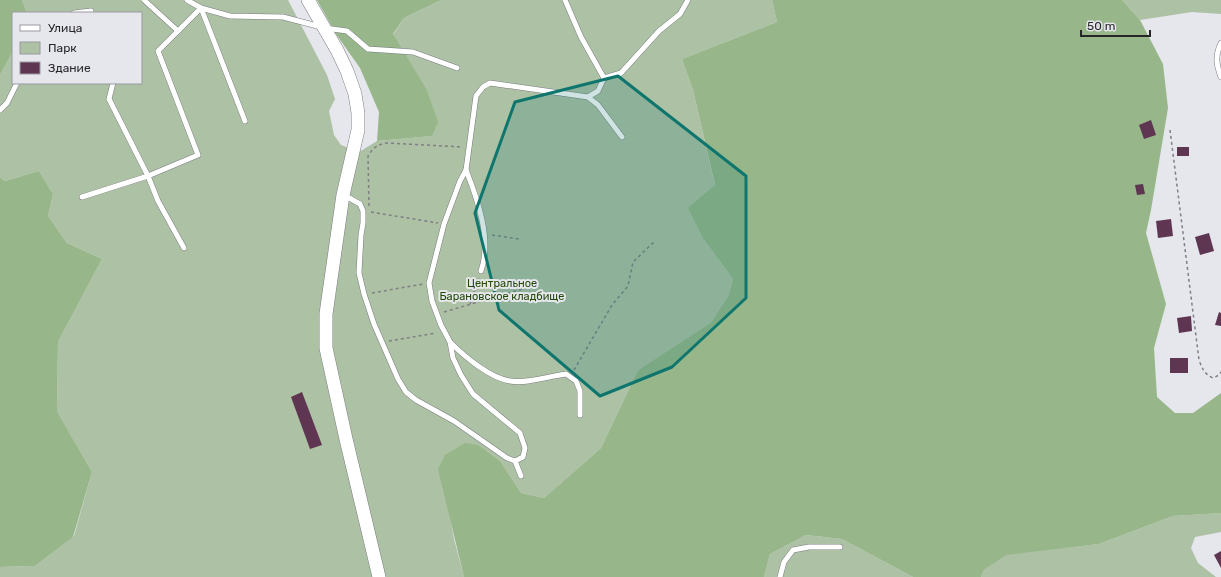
<svg xmlns="http://www.w3.org/2000/svg" width="1221" height="577" viewBox="0 0 1221 577" font-family="Rubik,sans-serif">
<rect width="100%" height="100%" fill="#e6e6ed"/>
<g fill="#adc1a4">
<polygon points="22,0 288,0 327,75 335,99 329,111 334,135 341,145 359,152 377,141 432,136 426,88 393,35 404,18 439,1 445,0 772,0 777,22 682,59 693,90 715,186 704,240 733,279 728,296 711,324 638,370 601,448 544,498 521,493 501,462 449,512 454,539 464,577 0,577 0,567 35,566 74,536 92,472 57,411 58,342 102,259 67,243 48,216 53,194 39,171 5,181 0,177 0,75 13,51 13,83 141,83 141,13 27,13"/>
<polygon points="1122,0 1221,0 1221,14 1192,12 1140,20"/>
<polygon points="1221,513 1221,532 1195,537 1191,548 1198,563 1216,577 981,577 984,570 1006,554 1099,544 1173,516"/>
<polygon points="806,535 842,539 913,577 764,577 770,554"/>
</g>
<g fill="#97b689">
<polygon points="0,0 22,0 27,13 13,13 13,51 0,75"/>
<polygon points="317,0 445,0 439,1 404,18 393,34 426,88 438,122 432,136 377,141 379,112 360,68 336,34"/>
<polygon points="772,0 1122,0 1140,20 1163,64 1168,108 1151,210 1146,233 1166,304 1154,348 1157,397 1175,413 1193,413 1221,393 1221,513 1173,516 1099,544 1006,555 984,570 981,577 913,577 842,539 806,535 770,554 764,577 464,577 438,469 445,455 465,443 478,445 501,462 521,493 544,498 601,448 638,370 711,323 728,296 733,279 704,240 688,208 715,185 693,90 682,59 777,22"/>
<polygon points="39,171 53,194 48,216 67,243 102,259 58,342 57,411 92,472 73,537 35,566 0,567 0,177 5,181"/>
</g>
<g fill="#5f3652">
<polygon points="1151,120 1156,135 1144,139 1139,125"/>
<rect x="1177" y="147" width="12" height="9"/>
<polygon points="1143,184 1145,194 1137,195 1135,185"/>
<polygon points="1171,219 1173,236 1158,238 1156,221"/>
<polygon points="1209,233 1214,251 1200,255 1195,237"/>
<polygon points="1219,312 1221,313 1221,326 1215,325"/>
<polygon points="1191,316 1192,331 1179,333 1177,318"/>
<rect x="1170" y="358" width="18" height="15"/>
<polygon points="302,392 322,445 310,449 291,397"/>
<polygon points="1221,551 1221,568 1214,555"/>
</g>
<g fill="none" stroke-linecap="round" stroke-linejoin="round">
<g stroke="#7a7b81" stroke-width="6">
<g id="service">
<polyline points="144,0 178,31"/>
<polyline points="187,0 201,8 230,16 283,17 325,28 347,31 368,49 413,52 457,68"/>
<polyline points="74,13 91,11 91,13"/>
<path d="M1221 43C1215 56 1216 64 1221 77"/>
<polyline points="604,78 621,73 659,31 680,14 688,0"/>
<polyline points="113,83 109,99 148,176 158,201 184,248"/>
<polyline points="588,97 598,105 622,137"/>
<polyline points="0,110 7,103 17,83"/>
<path d="M466 170C478 200 492 241 481 271"/>
<polyline points="344,195 360,204 363,211 363,223 361,235 359,273 364,294 374,324 398,379 406,392 416,400 454,421 507,458 515,461 523,457 525,448 520,433 473,394 461,375 453,358 450,342 441,325 432,301 429,283 444,224 460,181 466,170 476,96 483,87 490,83 588,97 598,91 604,78 581,37 565,0"/>
<polyline points="82,197 148,176 198,155 158,51 201,8 245,121"/>
<path d="M451 343C465 357 490 378 510 381 527 384 549 376 566 374L576 381 580 391V415"/>
<polyline points="515,461 521,476"/>
<polyline points="780,577 784,562 793,550 809,547 840,547"/>
</g>
</g>
<g stroke="#7a7b81" stroke-width="14">
<polyline id="tertiary" points="308,0 337,50 347,71 355,94 358,113 358,130 343,195 326,314 326,348 346,439 379,577"/>
</g>
<g stroke="#7f7f84" stroke-width="1.5" stroke-dasharray="3 3" stroke-linecap="butt">
<path d="M1170 130 1199 360C1202 368 1204 374 1213 378L1219 375 1221 372"/>
<path d="M369 206 368 156C373 148 378 144 387 143L463 147"/>
<polyline points="371,212 438,223"/>
<polyline points="492,235 519,239"/>
<polyline points="372,293 423,284"/>
<polyline points="470,304 479,278"/>
<polyline points="444,312 526,288"/>
<polyline points="389,341 436,333"/>
<polyline points="574,370 612,305 628,286 633,262 655,241"/>
</g>
<use href="#service" stroke="#fff" stroke-width="5"/>
<use href="#tertiary" stroke="#fff" stroke-width="13"/>
</g>
<path fill="#0f766e" fill-opacity="0.2" stroke="#0f766e" stroke-width="3" stroke-linejoin="round" d="M618 76 746 176V298L672 367 600 396 499 310 475 213 515 102Z"/>
<g text-anchor="middle" stroke-width="4" stroke-linejoin="round" paint-order="stroke">
<g font-size="11" fill="#224906" stroke="#e6e6ed">
<text x="502" y="287">Центральное<tspan x="502" dy="13">Барановское кладбище</tspan></text>
</g>
</g>
<rect x="12" y="12" width="130" height="72" fill="#e6e6ed" stroke="#99999f"/>
<rect x="20" y="25" width="20" height="6" fill="#ffffff" stroke="#99999f"/>
<text x="48" y="32" font-size="12" fill="#262629">Улица</text>
<rect x="20" y="42" width="20" height="12" fill="#adc1a4" stroke="#99999f"/>
<text x="48" y="52" font-size="12" fill="#262629">Парк</text>
<rect x="20" y="62" width="20" height="12" fill="#5f3652" stroke="#99999f"/>
<text x="48" y="72" font-size="12" fill="#262629">Здание</text>
<path d="M1081 30v6h69v-6" fill="none" stroke="#262629" stroke-width="2"/>
<text x="1087" y="30" font-size="12" fill="#262629" stroke="#e6e6ed" stroke-width="3" paint-order="stroke">50 m</text>
</svg>
